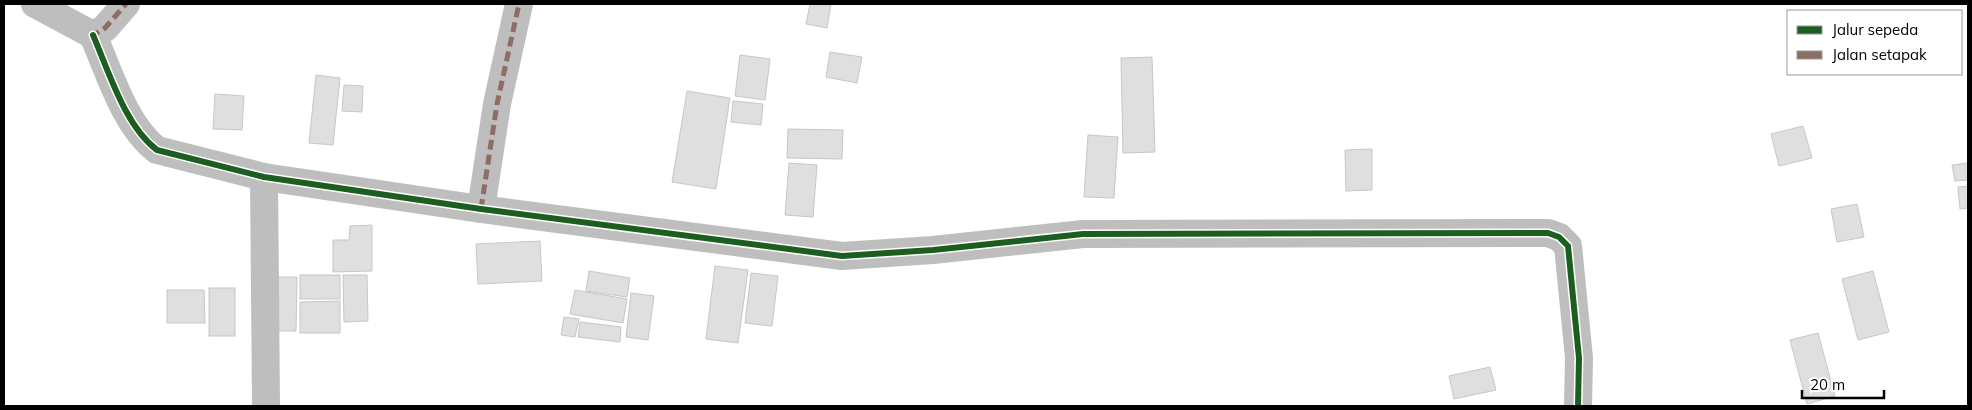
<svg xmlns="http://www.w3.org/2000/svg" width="1972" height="410" viewBox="0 0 1972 410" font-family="Mulish,sans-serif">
<rect width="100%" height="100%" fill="#fff"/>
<g fill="#dfdfdf" stroke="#c7c7c7">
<polygon points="810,4 831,4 827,28 806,24"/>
<polygon points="830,52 862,57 857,83 826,77"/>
<polygon points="740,55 770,59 765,100 735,96"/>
<polygon points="1152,57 1155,152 1123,153 1121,58"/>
<polygon points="316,75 340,78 333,145 309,143"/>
<polygon points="344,85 363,86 362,112 342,111"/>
<polygon points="687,91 730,98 716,189 672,182"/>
<polygon points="215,94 244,96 242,130 213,129"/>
<polygon points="733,101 763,104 761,125 731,122"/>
<polygon points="1803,126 1812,158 1779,166 1771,134"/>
<polygon points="788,129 843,130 842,159 787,158"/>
<polygon points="1088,135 1118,137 1114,198 1084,197"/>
<polygon points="1372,149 1372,190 1346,191 1345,150"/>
<polygon points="789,163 817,165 813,217 785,215"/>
<polygon points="1968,163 1968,180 1955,181 1952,165"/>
<polygon points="1968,186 1968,208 1960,209 1958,187"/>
<polygon points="1857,204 1864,237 1837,242 1831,209"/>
<polygon points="372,225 372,271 333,272 333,240 349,240 350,226"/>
<polygon points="540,241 542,281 478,284 476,244"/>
<polygon points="715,266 748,270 738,343 706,339"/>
<polygon points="589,271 630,278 627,297 586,291"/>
<polygon points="1873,271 1889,332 1858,340 1842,279"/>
<polygon points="751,273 778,276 772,326 745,323"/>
<rect x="300" y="275" width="40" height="24"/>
<polygon points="343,275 367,275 368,321 344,322"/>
<polygon points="273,277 297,277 296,331 272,331"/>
<rect x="209" y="288" width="26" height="48"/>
<polygon points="167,290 204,290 205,323 167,323"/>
<polygon points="575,290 627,299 623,323 570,314"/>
<polygon points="631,293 654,296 648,340 626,337"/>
<polygon points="340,301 340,333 300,333 300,302"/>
<polygon points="564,317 579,319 575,337 561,335"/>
<polygon points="580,322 621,327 620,342 578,337"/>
<polygon points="1818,333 1835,396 1807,404 1790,340"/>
<polygon points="1490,367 1496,390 1454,399 1449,376"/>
</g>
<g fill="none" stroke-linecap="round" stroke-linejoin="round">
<g stroke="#bebebe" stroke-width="28">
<polyline points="35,4 93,35 105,28 126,4"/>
<path d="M93 35C109 72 125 126 157 150L264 177 481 209 842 256 933 250 1083 234 1548 233 1559 237 1568 246 1579 358 1578 406"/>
<polyline points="264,177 266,406"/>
<polyline points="481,209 497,104 519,4"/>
</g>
<g stroke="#8d6e63" stroke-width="5" stroke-dasharray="10 5" stroke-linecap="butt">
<polyline points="90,34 93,35 105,28 126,4"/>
<polyline points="481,209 497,104 519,4"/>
</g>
<g stroke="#fff" stroke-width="9">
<path id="cycleway" d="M93 35C109 72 125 126 157 150L264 177 481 209 842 256 933 250 1083 234 1548 233 1559 237 1568 246 1579 358 1578 406"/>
</g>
<use href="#cycleway" stroke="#1b5e20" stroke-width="6"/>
</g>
<rect width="1972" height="410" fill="none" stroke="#000000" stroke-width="10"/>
<rect x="1787" y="10" width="175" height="65" fill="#ffffff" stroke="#999999"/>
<rect x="1797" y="26" width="25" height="8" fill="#1b5e20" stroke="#999999"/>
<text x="1832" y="35" font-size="15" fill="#000000">Jalur sepeda</text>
<rect x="1797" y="51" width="25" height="8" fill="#8d6e63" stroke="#999999"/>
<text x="1832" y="60" font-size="15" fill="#000000">Jalan setapak</text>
<path d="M1802 390v8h82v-8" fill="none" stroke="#000000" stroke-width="2.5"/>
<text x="1810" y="390" font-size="15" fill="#000000" stroke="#ffffff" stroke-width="4" paint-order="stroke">20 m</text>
</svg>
